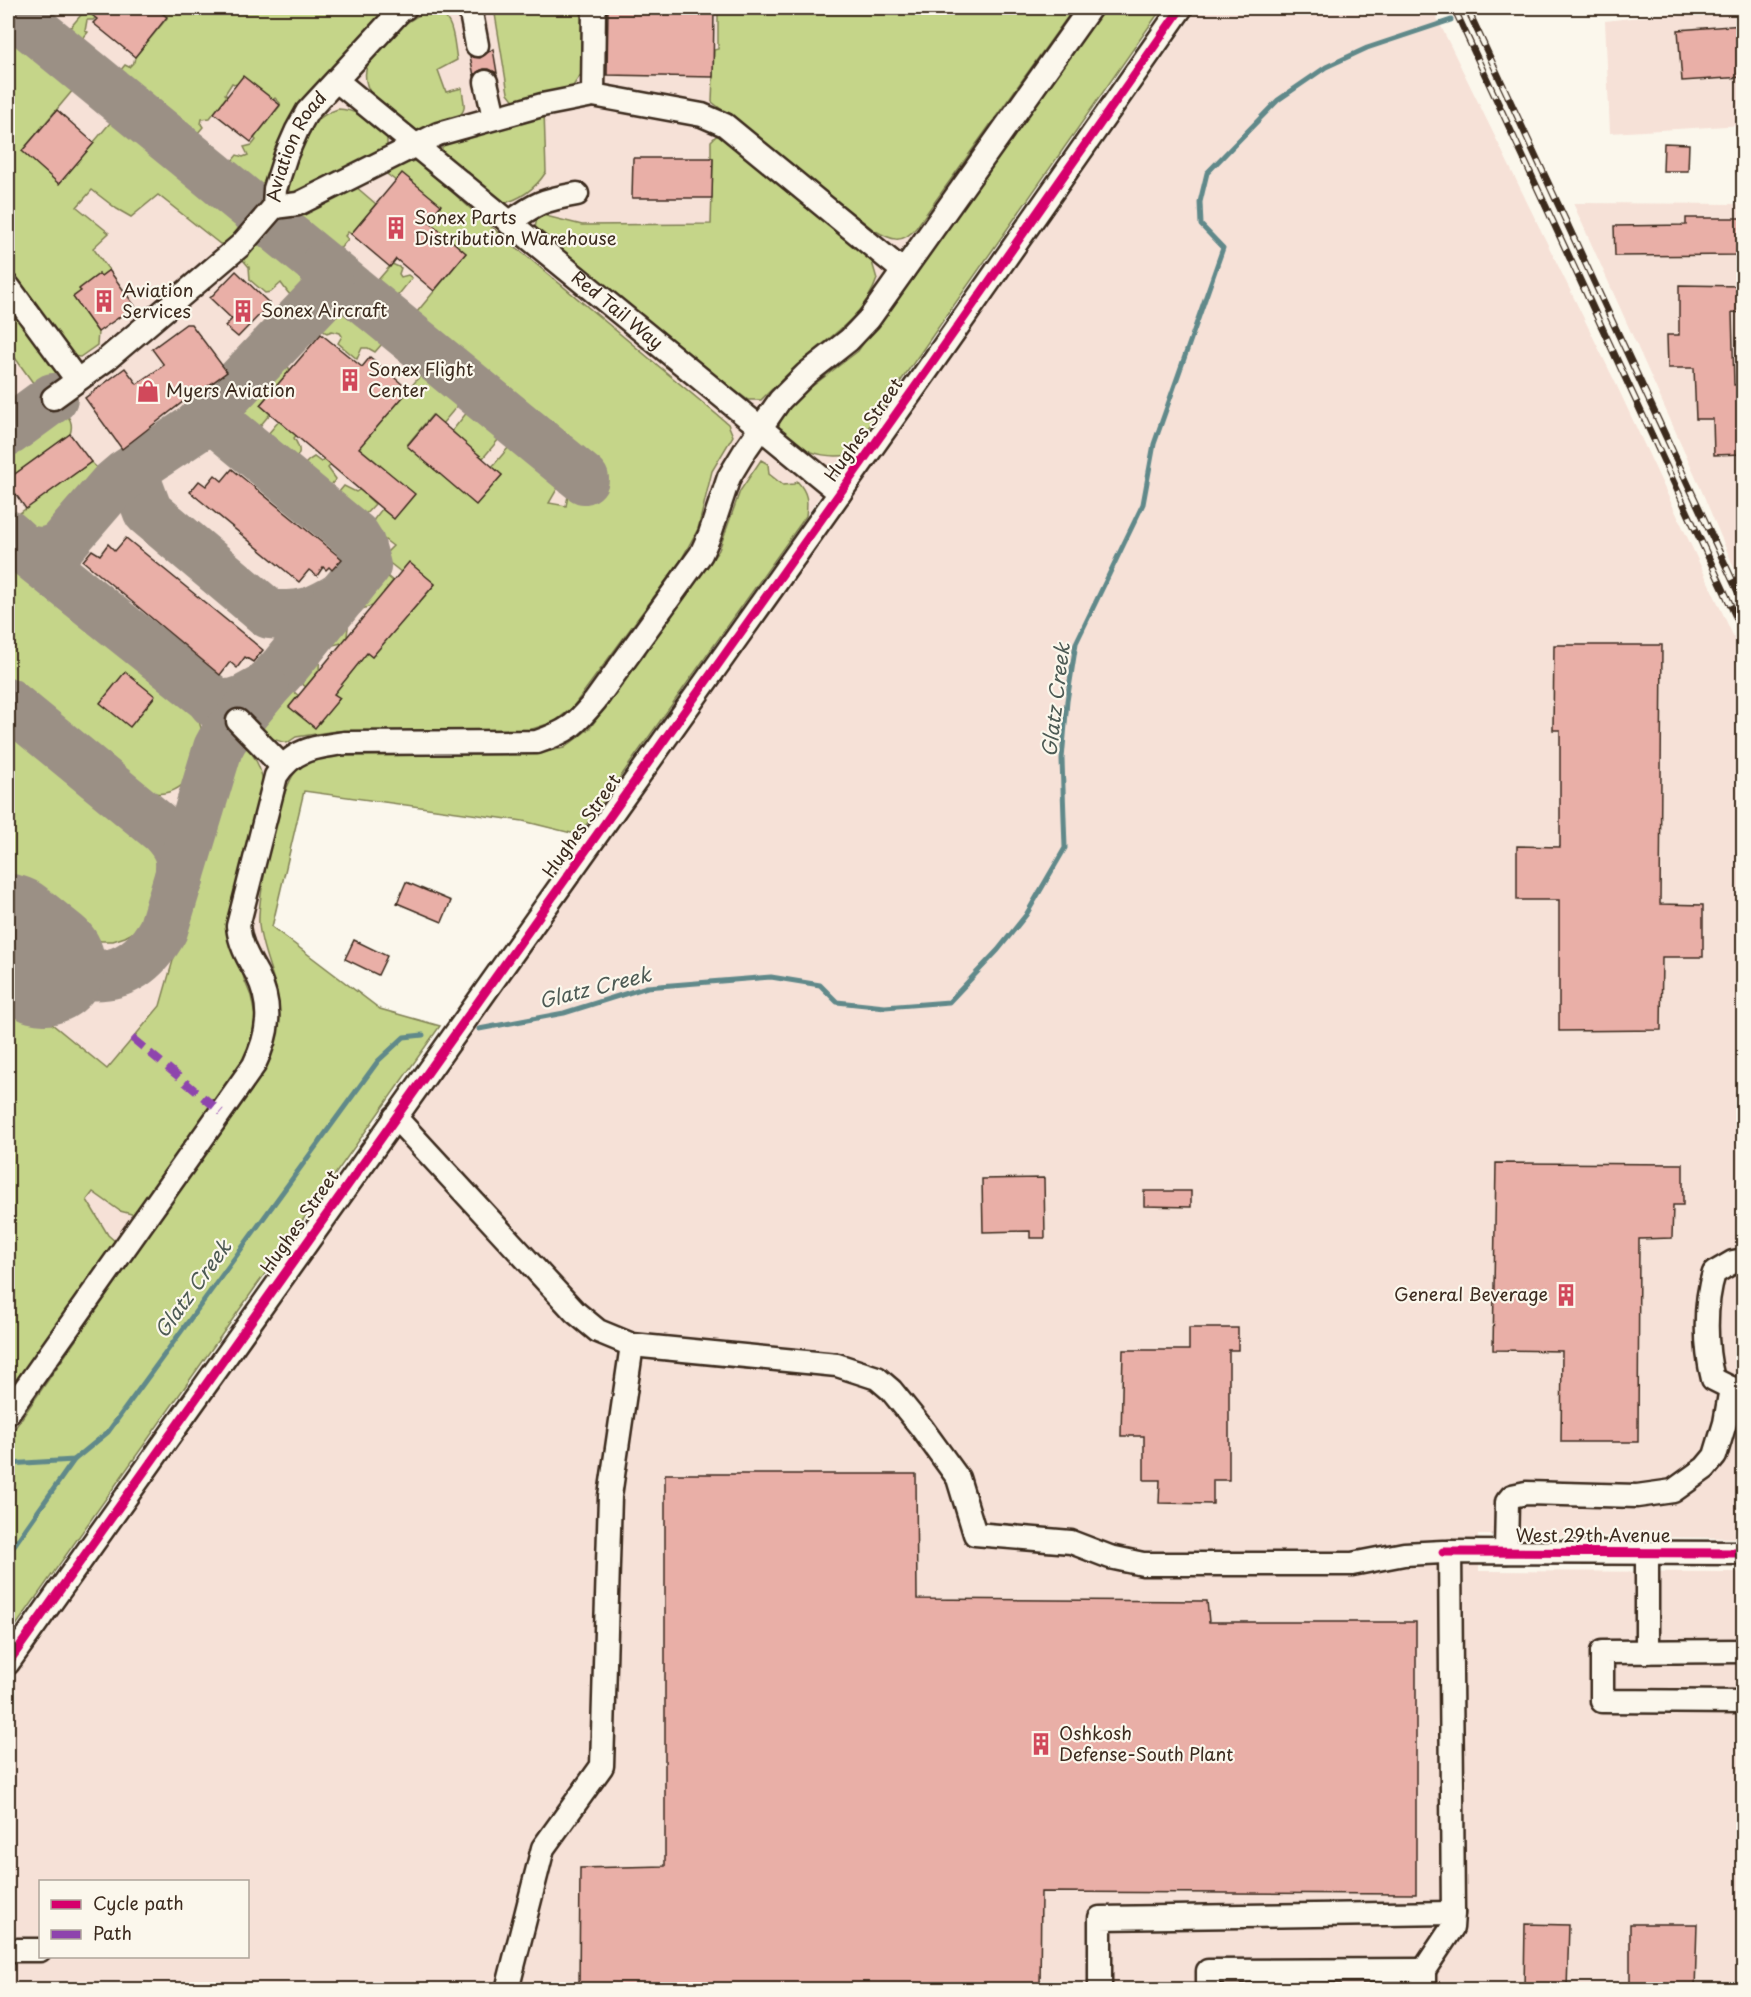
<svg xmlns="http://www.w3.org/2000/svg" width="1751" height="1997" viewBox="0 0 1751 1997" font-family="'Playpen Sans',sans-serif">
<rect width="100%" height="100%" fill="#fbf7ec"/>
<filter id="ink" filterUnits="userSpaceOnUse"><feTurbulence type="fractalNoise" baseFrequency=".0167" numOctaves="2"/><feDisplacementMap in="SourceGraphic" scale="12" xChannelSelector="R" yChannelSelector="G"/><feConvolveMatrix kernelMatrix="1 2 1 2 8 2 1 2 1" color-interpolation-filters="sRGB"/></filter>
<g filter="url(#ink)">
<g fill="#f6e1d7" fill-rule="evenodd">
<polygon points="8,8 1162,8 806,516 579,835 523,821 304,791 272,927 380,1009 440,1026 8,1637"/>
<path d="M1198 8H1432L1617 386 1743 657V1538L1478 1535 1479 1571 1743 1572V1989L8 1990V1682L514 968 1034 241ZM40 1882H248V1956H40Z"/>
<polygon points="1716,8 1743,8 1743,125 1610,133 1605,21"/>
<polygon points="1573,203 1743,204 1743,589 1695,475"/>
</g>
<g fill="#c5d589" stroke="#808054" stroke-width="1.5">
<polygon points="92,8 106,8 93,20 87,20 85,31 88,32 77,46 64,35 81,15 87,14"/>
<polygon points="155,8 387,8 357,42 268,181 261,190 256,191 226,168 237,155 243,157 248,155 244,147 252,145 256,140 254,138 280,106 280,103 275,98 273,100 232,83 225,94 227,96 210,118 202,119 201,124 203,127 192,140 115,77 125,65 129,67 134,62 135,57 167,18"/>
<polygon points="494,8 584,8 584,70 573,86 564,92 515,102 508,93"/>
<path d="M718 8H1074L916 228C902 245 891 240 874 230L712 102 714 50 718 49Z"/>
<path d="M1101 8H1162L849 455C818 459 802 450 778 431 780 413 795 395 811 387L858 351Z"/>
<path d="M429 10C455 13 453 38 457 60L438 70 446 92 462 88C462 94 465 103 464 108 462 122 423 132 411 130 400 120 377 105 370 92 350 57 402 23 429 10Z"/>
<path d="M8 26 78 84 22 151 59 183 116 116 236 213C245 226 236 233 228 243L220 244 158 195 131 217 117 209 92 190 77 207 109 233 93 248 109 270 101 276 99 274 80 288 81 291 73 297 98 332 97 345 80 357 72 356 66 352 8 274Z"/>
<path d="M338 109C359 109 372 125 387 137V149L301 195 290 194C284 179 303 136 314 124 320 116 329 112 338 109Z"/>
<path d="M544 111 546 172C535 189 520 200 500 204L442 155V144Z"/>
<path d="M716 136H723L864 253 872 262 877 279C864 318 824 341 795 367 783 378 772 389 761 400H748L694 360 535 228 537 218 542 215 582 225 711 224 713 158H711V141Z"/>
<path d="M399 160 405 164 414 161 421 164 481 218 728 424 733 436 712 471 698 529 681 560 572 708 554 722 529 730 336 731 296 737 287 743C269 739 258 733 253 715L281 681 299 696 290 707 315 727 339 699 314 677 306 687 288 673 308 646 320 655 319 670 340 686 361 660 341 643 326 647 315 638 338 611 349 619 347 636 372 657 397 627 371 606 356 611 345 603 375 566 393 581 384 592 410 613 435 584 409 563 401 572 382 557 393 546 368 527 382 509 394 518 414 494 385 470 365 495 375 504 359 521 333 499 344 486 356 492 359 490 380 465 351 441 328 468 336 479 325 492 299 470 309 460 314 457 321 462 325 459 356 424 370 435 426 369 463 399 442 424 432 415 407 445 435 470 461 440 452 431 472 406 504 433 483 458 473 450 448 480 476 504 502 475 492 467 514 441 558 477 560 484 549 503 566 506 568 496 571 489 580 494 597 471 412 318 466 253 428 221 440 205 402 174 396 181 379 168Z"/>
<polygon points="355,186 376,204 351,234 348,232 345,236 348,239 334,256 296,225 297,215 302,210"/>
<path d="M264 240 270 242 313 277C317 287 308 294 302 302 292 300 286 290 281 283L271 292 265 293 250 280 249 267 243 260V256Z"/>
<polygon points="392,264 401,268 399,274 401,277 408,275 412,278 392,303 372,287"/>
<polygon points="8,297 58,371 56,377 41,388 36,387 8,348"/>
<polygon points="334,300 347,304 388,337 375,352 368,348 362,348 357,359 338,343 342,336 340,333 332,331 327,333 323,331 316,329 307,322 325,304"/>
<polygon points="275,356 289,368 290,372 260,405 270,414 254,433 232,415 231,401"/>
<path d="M320 406 294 438C302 451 301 453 291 465L262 441 279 421 290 430Z"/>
<path d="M62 408C69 417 74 423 70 434L8 479V449Z"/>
<path d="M761 460 768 464 769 474 783 485 794 484 797 481C808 493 808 501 806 516L579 835 523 821 304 791 272 927 380 1009 440 1026 8 1637V1438L258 1077C273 1053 283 1029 278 999 275 975 261 950 259 924 257 897 279 789 297 770 306 760 323 759 335 756L535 754 564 748 590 728 719 550 740 491Z"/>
<path d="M91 462 102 473 103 476 52 534C38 543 23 531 11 523L12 519 17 515Z"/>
<path d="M8 547 188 697C195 710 203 727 203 742 203 748 200 754 198 760 187 790 166 801 135 788L8 684Z"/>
<polygon points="8,722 140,829 155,846 163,863 165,874 156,905 150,918 140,929 125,937 113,941 101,941 72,934 8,881"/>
<path d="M237 736C253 752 261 765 264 787L231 904 230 923 244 979 251 996 255 1016 253 1039 246 1059 135 1215 120 1211 93 1192 87 1200 108 1235 116 1242 8 1395V988L107 1069 160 1006Z"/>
</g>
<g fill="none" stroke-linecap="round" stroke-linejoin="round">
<g stroke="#60898a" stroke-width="5">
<polyline points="1479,11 1484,8"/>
<polyline points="479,1029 564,1013 647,987 771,977 820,985 837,1002 885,1007 949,1002 998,950 1026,915 1065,848 1062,759 1067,701 1076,643 1143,504 1154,444 1223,248 1201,225 1200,202 1207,173 1278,100 1326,67 1367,48 1451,20"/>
<polyline points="8,1464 74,1460 108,1432 378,1061 404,1037 423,1035"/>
<polyline points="8,1554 74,1460"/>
</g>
<g stroke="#9b9085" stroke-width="50">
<polyline points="8,8 584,479"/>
<path d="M197 427 322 296C330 285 328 280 324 267"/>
<polyline points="8,431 53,398"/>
<path d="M139 465 136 471V480L148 512 269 614C302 618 315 612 343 595"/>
<path d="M8 535 22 548 209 697 214 703 232 704 244 700 264 689 285 666 366 566 360 544 355 536 217 422H209L197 427 125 475 112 486 62 544C49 554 38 553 22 548"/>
<path d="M8 703 164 831C180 848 182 858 179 880"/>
<path d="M44 964C94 984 135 981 163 930L218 748 224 737 264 689"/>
</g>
<polyline stroke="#9b9085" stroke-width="122" points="8,935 44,964"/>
</g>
<g fill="#e9afa7" stroke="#3b2a1e" stroke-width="1.5">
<polygon points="83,8 155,8 167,17 135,57 93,23 97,19"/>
<polygon points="608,8 714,9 713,77 607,75"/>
<polygon points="1743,25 1743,77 1682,81 1678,30"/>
<polygon points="493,49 497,73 489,69 484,69 477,72 474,76 470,56 480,58"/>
<polygon points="243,76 280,105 251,142 214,113"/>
<polygon points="57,110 94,143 59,184 22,151"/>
<polygon points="1664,143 1689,144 1688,171 1663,171"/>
<polygon points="633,158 713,158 712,198 632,198"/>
<polygon points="402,173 441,205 428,221 466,253 434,291 396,259 390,267 351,234"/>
<polygon points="1686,218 1743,218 1743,255 1615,256 1614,226 1686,225"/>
<polygon points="109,270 135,306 98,332 73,297 81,291 79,289 99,274 101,276"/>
<polygon points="236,271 270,304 238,337 225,326 232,319 210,298"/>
<polygon points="1679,285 1743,286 1743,313 1732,312 1734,385 1743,384 1743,454 1714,455 1713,419 1696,419 1694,368 1668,368 1667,335 1679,335"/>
<polygon points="186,324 191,324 227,372 190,399 188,398 122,449 85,398 125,368 137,384 164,365 152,349"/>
<polygon points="321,334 362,367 370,357 409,390 359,448 415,494 394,519 260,405"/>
<polygon points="433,415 502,475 476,505 407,446"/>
<polygon points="70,434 91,462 26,509 8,483 8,479"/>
<polygon points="232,469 342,559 332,570 329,567 326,570 323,567 317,576 309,570 299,582 190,492 199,481 206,486 215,475 222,481"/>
<polygon points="126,538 263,650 253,662 245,657 237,668 230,662 220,675 83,561 92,550 100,555 108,544 115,551"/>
<polygon points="409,562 435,584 372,657 367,653 334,694 340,698 315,728 289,707"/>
<polygon points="1554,645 1662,645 1660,904 1703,905 1703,957 1662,957 1661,1030 1559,1031 1559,900 1517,900 1517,846 1560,847 1560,730 1553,730"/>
<polygon points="125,672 155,696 130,727 100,703"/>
<polygon points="406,882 451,901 442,922 397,903"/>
<polygon points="354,940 387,956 378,975 345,959"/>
<polygon points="1496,1163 1683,1164 1683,1205 1673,1205 1672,1238 1639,1239 1638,1442 1561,1442 1562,1351 1493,1350"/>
<polygon points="1044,1178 1045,1238 1030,1238 1030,1231 983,1232 982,1179"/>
<polygon points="1144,1191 1191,1191 1191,1207 1144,1206"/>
<polygon points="1189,1328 1238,1328 1238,1350 1229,1350 1229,1480 1213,1480 1213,1504 1159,1503 1160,1480 1144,1480 1144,1436 1121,1436 1123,1350 1189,1350"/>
<polygon points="665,1474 916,1474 917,1599 1207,1601 1209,1622 1416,1622 1416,1894 1041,1892 1040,1989 579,1989 580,1868 665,1866"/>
<polygon points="1525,1924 1569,1925 1567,1989 1524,1989"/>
<polygon points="1630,1924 1697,1924 1695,1989 1630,1989"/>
</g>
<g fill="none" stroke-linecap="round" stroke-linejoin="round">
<g stroke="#3b2a1e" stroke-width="27">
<g id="minor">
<polyline points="470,8 477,45"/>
<path id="s1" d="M337 81 840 493"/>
<polyline points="486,82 494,117"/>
<polyline points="593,95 702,115 725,125 903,271"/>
<polyline points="274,207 298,204 438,134 542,105 593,95 594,8"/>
<path d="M509 223C536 203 543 200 577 194"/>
<polyline points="8,286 77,380"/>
<path id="s2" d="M53 398 107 359 241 245 274 207 275 189 286 155 297 130 307 112 402 9 405 8"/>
<polyline points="238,721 282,766"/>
<polyline points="395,1117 575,1312 598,1331 632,1345 610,1496 602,1766 543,1848 507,1990"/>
<path d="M1744 1260 1733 1262 1714 1273C1704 1304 1705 1348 1713 1379L1731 1388 1744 1390"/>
<polyline points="632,1345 837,1365 877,1378 891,1390 921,1427 958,1478 975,1534 1071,1542 1110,1557 1143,1564 1352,1564 1404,1554 1443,1552 1744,1553"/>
<path d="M8 1413 254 1065C269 1034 273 1006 257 974 248 958 240 945 238 926L276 776C293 749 315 747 345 743L537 742C569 731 574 726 595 701L701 554 710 534 729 477 746 449 780 400 806 374 849 340 869 319 1090 8"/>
<polyline points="1506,1552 1507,1502 1512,1496 1526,1493 1637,1496 1673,1491 1705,1468 1715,1456 1725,1423 1731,1388"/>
<polyline points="1647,1553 1647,1652"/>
<polyline points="1744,1651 1602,1652 1602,1701 1744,1702"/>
<polyline points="8,1663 928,369 1181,8"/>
<polyline points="8,1950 40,1950"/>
<polyline points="1424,1970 1452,1928 1453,1913 1450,1552"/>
<polyline points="1100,1990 1100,1918 1453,1913"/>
<polyline points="1208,1990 1208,1971 1424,1970 1424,1990"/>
</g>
</g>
<use href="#minor" stroke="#fbf7ec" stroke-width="22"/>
<g stroke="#3b2a1e" stroke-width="7">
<g id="rail">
<polyline points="1454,8 1744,634"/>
<polyline points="1467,8 1744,605"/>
</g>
</g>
<use href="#rail" stroke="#fbf7ec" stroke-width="4.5" stroke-dasharray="14" stroke-linecap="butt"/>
<polyline stroke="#8e44ad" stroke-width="8" stroke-dasharray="15 8" stroke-linecap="butt" points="132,1038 221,1112"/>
<g stroke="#fbf7ec" stroke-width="13">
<g id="cycleway">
<polyline points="1443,1552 1744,1553"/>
<polyline points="8,1663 928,369 1181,8"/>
</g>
</g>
<use href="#cycleway" stroke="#d6006c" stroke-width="9"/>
</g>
</g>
<defs>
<g id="building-bare" transform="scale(1.8)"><path d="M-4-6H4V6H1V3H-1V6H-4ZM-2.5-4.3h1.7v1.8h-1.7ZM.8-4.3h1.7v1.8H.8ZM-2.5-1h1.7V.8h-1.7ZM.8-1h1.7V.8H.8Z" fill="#d1495b" stroke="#fbf7ec" stroke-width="2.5" paint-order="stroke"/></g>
<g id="shop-bare" transform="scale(1.8)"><path d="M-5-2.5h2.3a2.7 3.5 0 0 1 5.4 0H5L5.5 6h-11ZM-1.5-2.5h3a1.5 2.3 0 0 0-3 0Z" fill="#d1495b" stroke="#fbf7ec" stroke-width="2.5" paint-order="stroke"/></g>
</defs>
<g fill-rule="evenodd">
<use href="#building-bare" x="396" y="228"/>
<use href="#building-bare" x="104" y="301"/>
<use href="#building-bare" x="243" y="311"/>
<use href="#building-bare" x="350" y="380"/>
<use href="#shop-bare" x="148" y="391"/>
<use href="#building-bare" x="1566" y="1295"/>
<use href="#building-bare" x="1041" y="1744"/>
</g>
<g text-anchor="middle" stroke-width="4.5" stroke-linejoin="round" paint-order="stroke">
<g font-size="18" fill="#3b2a1e" stroke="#fbf7ec">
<text dy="6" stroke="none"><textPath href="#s2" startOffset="358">Aviation Road</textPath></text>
<text dy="6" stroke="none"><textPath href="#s1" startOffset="362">Red Tail Way</textPath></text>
<text transform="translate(864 430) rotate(-55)" y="6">Hughes Street</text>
<text transform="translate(582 826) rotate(-55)" y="6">Hughes Street</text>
<text transform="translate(300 1222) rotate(-55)" y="6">Hughes Street</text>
<text x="1593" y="1542">West 29th Avenue</text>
</g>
<g font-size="18" fill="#3b2a1e" stroke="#fbf7ec" text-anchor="start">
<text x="414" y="224">Sonex Parts<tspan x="414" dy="21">Distribution Warehouse</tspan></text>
<text x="122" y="297">Aviation<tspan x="122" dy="21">Services</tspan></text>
<text x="261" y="317">Sonex Aircraft</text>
<text x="368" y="376">Sonex Flight<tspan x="368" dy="21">Center</tspan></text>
<text x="166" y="397">Myers Aviation</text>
<text x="1548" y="1301" text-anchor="end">General Beverage</text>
<text x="1059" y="1740">Oshkosh<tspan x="1059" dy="21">Defense-South Plant</tspan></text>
</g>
<g font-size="20" font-style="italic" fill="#4d5a54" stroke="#fbf7ec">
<text transform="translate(1056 700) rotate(-83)" y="7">Glatz Creek</text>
<text transform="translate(595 988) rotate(-14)" y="7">Glatz Creek</text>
<text transform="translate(193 1289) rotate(-54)" y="7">Glatz Creek</text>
</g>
</g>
<rect width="1751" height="1997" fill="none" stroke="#fbf7ec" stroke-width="30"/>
<rect x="15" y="15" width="1721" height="1967" fill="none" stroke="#3b2a1e" stroke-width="2" filter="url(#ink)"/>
<rect x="39" y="1880" width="210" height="78" fill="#fbf7ec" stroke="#aea59a" stroke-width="1.5"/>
<rect x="51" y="1900" width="30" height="9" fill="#d6006c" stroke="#aea59a" stroke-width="1.5"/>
<text x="93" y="1910" font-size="18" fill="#3b2a1e">Cycle path</text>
<rect x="51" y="1930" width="30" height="9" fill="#8e44ad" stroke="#aea59a" stroke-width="1.5"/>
<text x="93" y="1940" font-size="18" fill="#3b2a1e">Path</text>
</svg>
